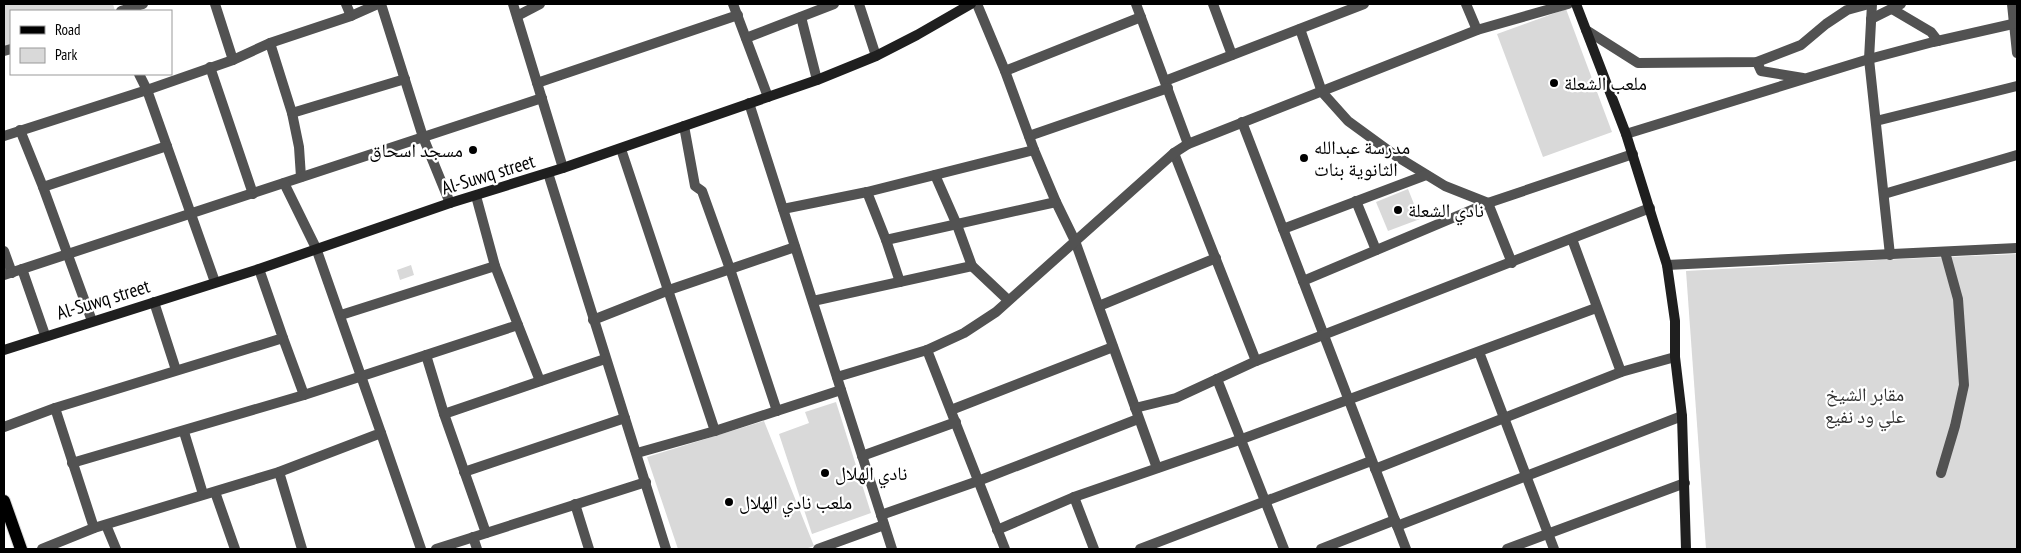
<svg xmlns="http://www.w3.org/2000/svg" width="2021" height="553" viewBox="0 0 2021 553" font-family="'PT Sans Narrow','Noto Naskh Arabic',sans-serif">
<rect width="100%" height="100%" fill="#fff"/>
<g fill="#d9d9d9">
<polygon points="4,4 113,4 115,11 11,11 11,45 4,47"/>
<polygon points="1566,9 1612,132 1543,157 1497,34"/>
<polygon points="1408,189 1420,219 1388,231 1376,202"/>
<polygon points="2017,254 2017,549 1706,549 1686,271 1879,260"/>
<polygon points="411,265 414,275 400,280 397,270"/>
<polygon points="836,402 871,513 812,534 779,434 809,423 805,412"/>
<polygon points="764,421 814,546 805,549 678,549 647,457"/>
</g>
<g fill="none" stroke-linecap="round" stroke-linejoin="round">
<g stroke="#dbdbdb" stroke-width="14">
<polyline id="primary" points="4,501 21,549"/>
</g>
<g stroke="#525252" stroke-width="10">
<polyline points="215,4 233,60"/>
<polyline points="346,4 351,16"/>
<polyline points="381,4 423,137 450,203"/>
<polyline points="513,4 563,168"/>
<polyline points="733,4 768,97"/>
<polyline points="859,4 876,56"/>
<polyline points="977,4 1005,71 1034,150 1056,202 1075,241 1157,468"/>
<polyline points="1136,4 1188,144"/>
<polyline points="1213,4 1232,55"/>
<polyline points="1466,4 1477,30"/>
<polyline points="1872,4 1869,59 1890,255"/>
<polyline points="2012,4 2017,53"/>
<polyline points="1892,9 1931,32 1938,41"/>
<polyline points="121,11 143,4"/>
<polyline points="517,16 540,4"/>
<polyline points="801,17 817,80"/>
<polyline points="1871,19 1901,4"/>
<polyline points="1300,29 1322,92 1348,121 1396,156 1445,186 1488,203 1512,263"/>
<polyline points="1586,30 1638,63 1757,62 1801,45 1826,24 1847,10 1869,4"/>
<polyline points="746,38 834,4"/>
<polyline points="270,43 292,113 299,147 301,177"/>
<polyline points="4,51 11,49"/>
<polyline points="1757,62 1761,71 1803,78"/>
<polyline points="210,67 253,194"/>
<polyline points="1005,71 1141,17"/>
<polyline points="139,74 147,90 215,282"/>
<polyline points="1165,81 1364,4"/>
<polyline points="537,83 738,15"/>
<polyline points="749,103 892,549"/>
<polyline points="292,113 405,79"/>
<polyline points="1876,121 2017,86"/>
<polyline points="1242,122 1406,549"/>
<polyline points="684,126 695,186 702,191 730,269 777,411"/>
<polyline points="20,130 43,187 92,321"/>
<polyline points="1626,134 1869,59 1933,42 2017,23"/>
<polyline points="4,136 147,90 233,60 270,43 351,16 378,4"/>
<polyline points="1029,136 1168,88"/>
<polyline points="621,149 715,431"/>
<polyline points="1174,153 1256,361"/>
<polyline points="548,173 666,549"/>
<polyline points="935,175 957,225 972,266 1008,300"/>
<polyline points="43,187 167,146"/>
<polyline points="867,192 886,240 900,282"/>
<polyline points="1884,194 2017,155"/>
<polyline points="1356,201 1376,250"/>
<polyline points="783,209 867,192 1034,150"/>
<polyline points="1283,229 1426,175"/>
<polyline points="1572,239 1621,372"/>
<polyline points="886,240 1056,202"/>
<polyline points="4,251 12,273"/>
<polyline points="1667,265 2017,248"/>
<polyline points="22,269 45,335"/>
<polyline points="4,275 542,98"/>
<polyline points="1303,281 1488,203 1633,154"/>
<polyline points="813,301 972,266"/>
<polyline points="154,302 176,370"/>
<polyline points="1099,306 1216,258"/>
<polyline points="341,315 495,266"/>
<polyline points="593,320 669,290 795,247"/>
<polyline points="518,325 540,381"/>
<polyline points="283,338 304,395"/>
<polyline points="927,350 1005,549"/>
<polyline points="1479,352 1554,549"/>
<polyline points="426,355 444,414 486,533"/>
<polyline points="837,377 927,350 964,333 996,312 1174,153 1188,144 1477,30 1568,4"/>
<polyline points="1217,379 1284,549"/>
<polyline points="55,408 94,528"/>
<polyline points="1135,408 1176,398 1256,361 1650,208"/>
<polyline points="951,410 1113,347"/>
<polyline points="444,414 605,359"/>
<polyline points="4,427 55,408 283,338 259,269"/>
<polyline points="184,432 203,494"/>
<polyline points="381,433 421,549"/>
<polyline points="637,453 715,431 841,390"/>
<polyline points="862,456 956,422"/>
<polyline points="72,463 304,395 518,325 495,266 476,196"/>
<polyline points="1375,469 1621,372 1675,357"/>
<polyline points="279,472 302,549"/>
<polyline points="464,472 625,418"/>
<polyline points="1941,473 1955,426 1964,385 1958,299 1945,252"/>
<polyline points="215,492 235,549"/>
<polyline points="1074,497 1094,549"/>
<polyline points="575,504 589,549"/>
<polyline points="881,515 978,481 1138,419"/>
<polyline points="106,525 116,549"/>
<polyline points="1397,526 1682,416"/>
<polyline points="997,530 1074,497 1242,439 1596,308"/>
<polyline points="473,537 477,549"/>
<polyline points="42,549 94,528 279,472 381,433 316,248 284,183"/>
<polyline points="436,549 646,482"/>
<polyline points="818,549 884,525"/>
<polyline points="1140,549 1371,461"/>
<polyline points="1321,549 1395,520"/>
<polyline points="1507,549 1685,483"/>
</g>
<g stroke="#1f1f1f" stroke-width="10">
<polyline points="1576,4 1626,134 1667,265 1675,321 1675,357 1682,416 1686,549"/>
<polyline points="4,350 259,269 450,203 563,168 817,80 876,56 917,35 971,4"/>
</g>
<use href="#primary" stroke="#000" stroke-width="12"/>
</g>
<g fill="#000" stroke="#fff" stroke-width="2">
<circle cx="1554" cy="83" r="5"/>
<circle cx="473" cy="150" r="5"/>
<circle cx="1304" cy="158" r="5"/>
<circle cx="1398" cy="210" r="5"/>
<circle cx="825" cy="473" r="5"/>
<circle cx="729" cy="502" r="5"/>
</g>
<g text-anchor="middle" stroke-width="4.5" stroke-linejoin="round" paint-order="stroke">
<g font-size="19" fill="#000" stroke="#fff" text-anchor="start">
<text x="1564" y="90">ملعب الشعلة</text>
<text x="1314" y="154">مدرسة عبدالله<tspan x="1314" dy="22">الثانوية بنات</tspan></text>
<text x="463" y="157" text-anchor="end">مسجد اسحاق</text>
<text x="1408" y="217">نادي الشعلة</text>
<text x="835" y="480">نادي الهلال</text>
<text x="739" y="509">ملعب نادي الهلال</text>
</g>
<g font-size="19" fill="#000" stroke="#fff">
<text transform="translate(488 174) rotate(-17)" y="7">Al-Suwq street</text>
<text transform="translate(103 299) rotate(-17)" y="7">Al-Suwq street</text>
</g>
<g font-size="19" fill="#303030" stroke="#fff">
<text x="1865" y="401">مقابر الشيخ<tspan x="1865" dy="22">علي ود نفيع</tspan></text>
</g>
</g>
<rect width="2021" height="553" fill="none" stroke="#000000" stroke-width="10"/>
<rect x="10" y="10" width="162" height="65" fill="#ffffff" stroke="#999999"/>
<rect x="20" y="26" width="25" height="8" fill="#000000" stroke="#999999"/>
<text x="55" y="35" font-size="15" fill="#000000">Road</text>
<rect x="20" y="48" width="25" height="15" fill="#d9d9d9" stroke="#999999"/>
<text x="55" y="60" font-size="15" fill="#000000">Park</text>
</svg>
